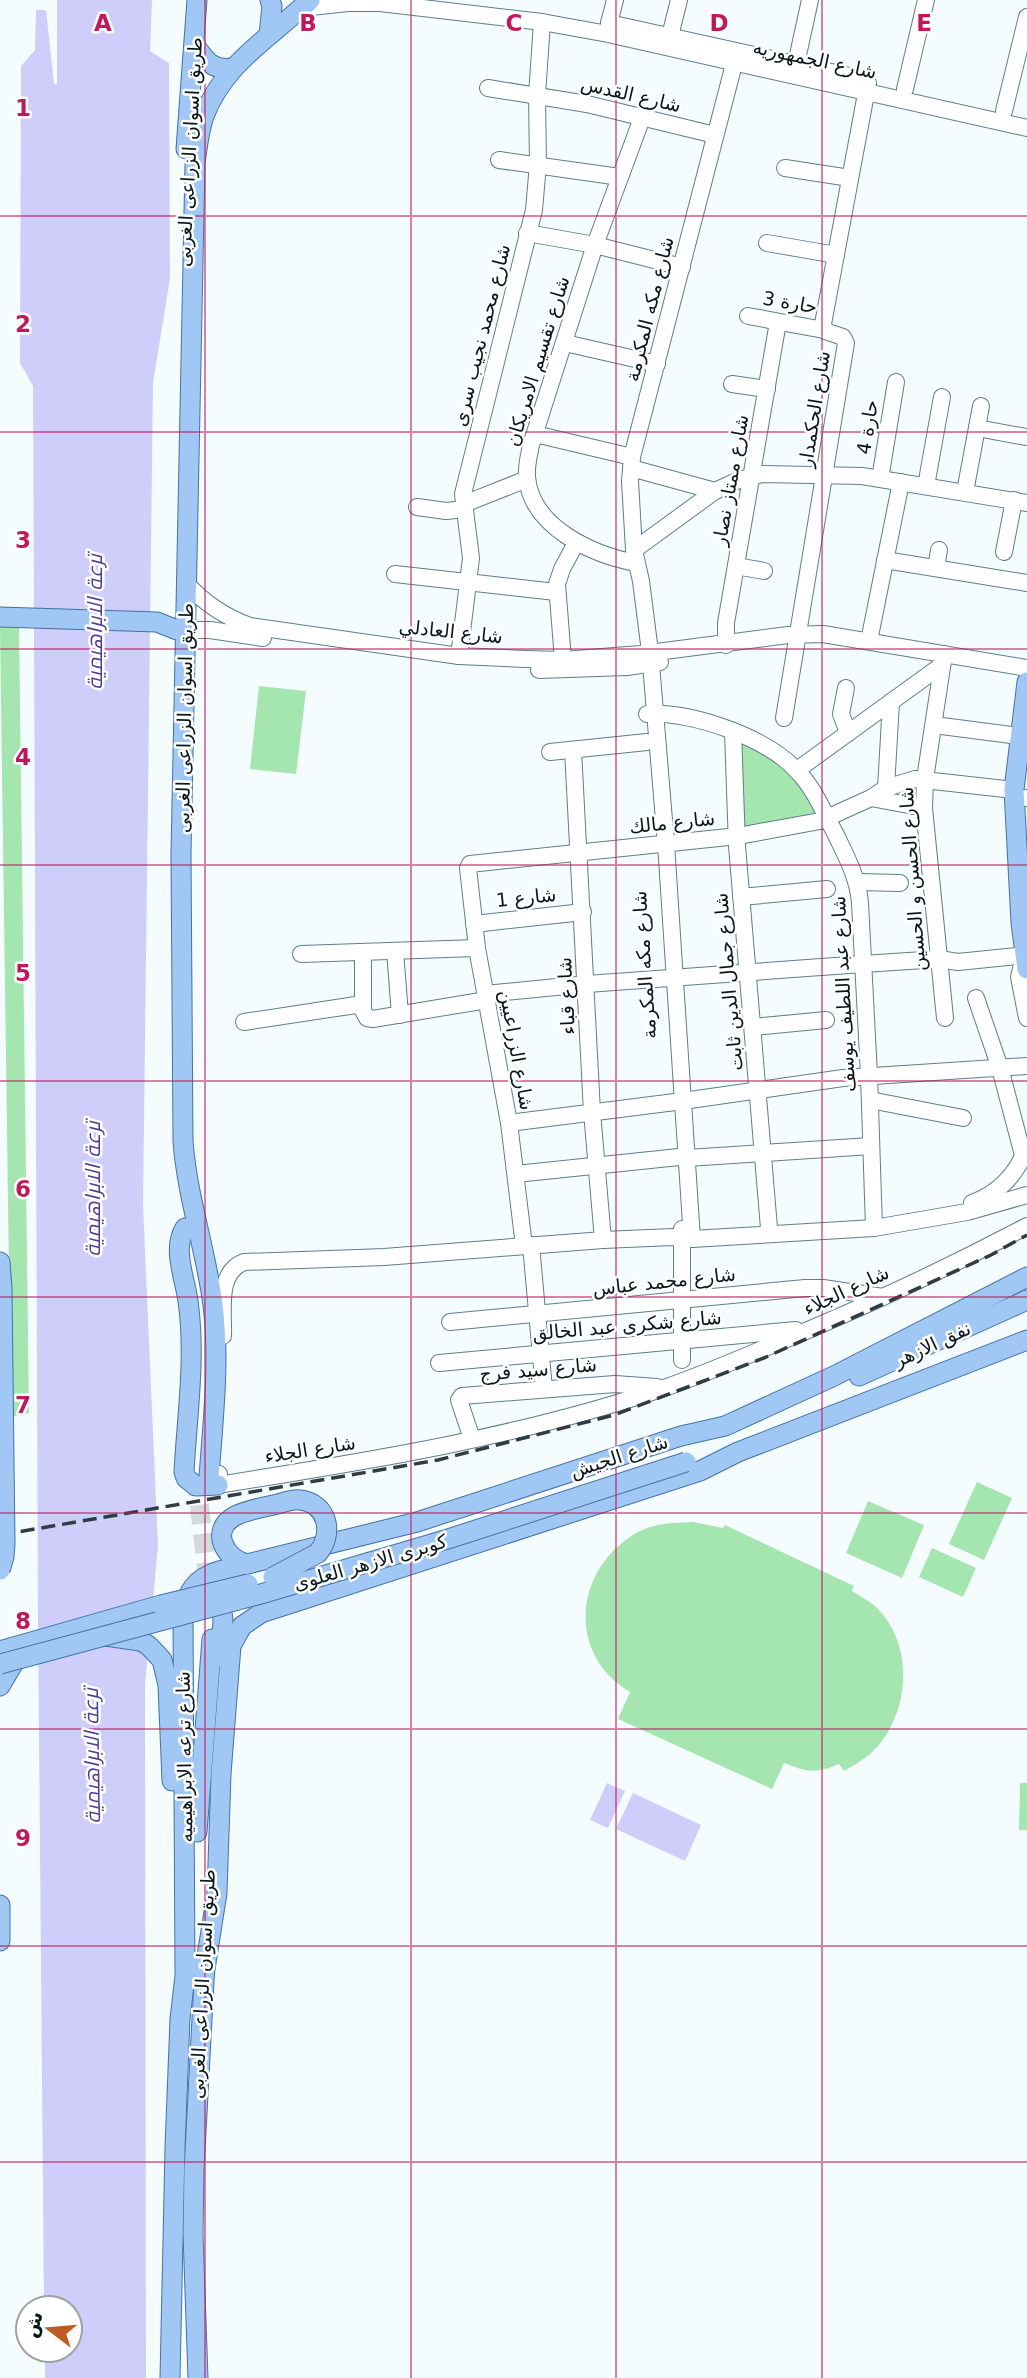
<svg xmlns="http://www.w3.org/2000/svg" width="1027" height="2378" viewBox="0 0 1027 2378" font-family="'DejaVu Sans',Cairo,sans-serif">
<rect width="100%" height="100%" fill="#f5fcfe"/>
<g fill="#a4e5b0">
<polygon points="0,627 19,627 29,1413 11,1417"/>
<polygon points="259,686 306,691 296,774 250,769"/>
<polygon points="734,732 778,755 827,819 739,835"/>
<polygon points="977,1482 1012,1498 984,1560 949,1544"/>
<polygon points="868,1501 924,1525 902,1578 846,1553"/>
<path d="M693 1522 723 1528 725 1525 854 1586 852 1591C859 1596 868 1600 875 1606 912 1641 911 1702 882 1741 872 1755 858 1763 844 1771L839 1764C816 1774 807 1772 784 1763L772 1789 618 1719 630 1692C564 1653 575 1565 640 1531 656 1523 675 1523 693 1522Z"/>
<polygon points="932,1548 976,1568 963,1597 919,1577"/>
<polygon points="1020,1783 1027,1783 1027,1830 1019,1830"/>
</g>
<g fill="#cfcdfa">
<polygon points="57,0 152,0 150,51 169,63 170,278 153,383 143,1205 158,1546 145,1685 146,2378 45,2378 45,2350 70,2350 70,2308 44,2308 38,1620 33,386 20,363 21,66 35,50 36,10 46,10 54,84 57,84"/>
<polygon points="607,1783 625,1791 608,1828 590,1820"/>
<polygon points="633,1793 701,1825 685,1861 616,1829"/>
</g>
<g fill="none" stroke-linecap="round" stroke-linejoin="round">
<polyline stroke="#d2dadc" stroke-width="19" stroke-dasharray="19 10" stroke-linecap="butt" points="199,1476 198,1493 209,1590"/>
<g stroke="#5e7e88" stroke-width="18">
<g id="minor">
<polyline points="302,8 348,3 380,3 542,22 608,34 1027,128"/>
<polyline points="609,23 854,77"/>
<polyline points="609,23 615,0"/>
<polyline points="670,36 679,0"/>
<polyline points="796,64 810,0"/>
<polyline points="488,88 587,104 715,135"/>
<polyline points="905,89 926,0"/>
<polyline points="1004,111 1027,17"/>
<polyline points="499,160 620,177"/>
<polyline points="785,168 850,178"/>
<polyline points="527,233 595,245 682,267"/>
<polyline points="767,243 836,255"/>
<polyline points="748,316 824,330"/>
<polyline points="565,343 657,364"/>
<polyline points="732,384 767,389"/>
<polyline points="977,428 1026,437"/>
<polyline points="535,434 632,457"/>
<polyline points="631,468 715,491"/>
<polyline points="880,479 896,382"/>
<polyline points="926,486 942,397"/>
<polyline points="965,492 981,406"/>
<polyline points="464,504 527,479"/>
<polyline points="417,507 446,511 465,509"/>
<polyline points="634,550 715,491 739,480 762,474 862,476 1027,503"/>
<polyline points="1004,552 1014,500"/>
<polyline points="885,560 1027,583"/>
<path d="M636 563C594 555 531 528 527 477 526 466 529 455 531 445L595 245 642 118"/>
<polyline points="736,566 764,571"/>
<polyline points="936,568 939,550"/>
<polyline points="395,574 556,592"/>
<path d="M186 583C204 603 225 617 250 626L459 656 525 659 563 660 641 654 788 635 823 634 1027 668"/>
<polyline points="186,630 210,630 263,638"/>
<polyline points="869,641 901,482"/>
<polyline points="726,645 726,623 778,322"/>
<polyline points="944,654 925,779 924,808 945,1018"/>
<polyline points="459,656 471,558 463,494 534,210 538,164 537,95 542,22"/>
<polyline points="563,660 557,584 562,569 576,543"/>
<polyline points="539,670 627,667 660,662"/>
<polyline points="846,688 841,714 848,733"/>
<path d="M647 714C692 711 769 738 799 773 815 790 824 813 835 833 846 856 858 877 860 903L869 1075 874 1228"/>
<polyline points="784,718 846,343 843,337 825,331 823,324 868,83"/>
<polyline points="934,725 1019,736"/>
<polyline points="733,731 737,846 769,1228"/>
<polyline points="573,750 592,1112 603,1240"/>
<polyline points="550,752 647,742"/>
<polyline points="797,770 942,665"/>
<polyline points="886,788 891,702"/>
<polyline points="871,798 924,808"/>
<polyline points="1026,798 1027,798"/>
<polyline points="857,882 900,883"/>
<polyline points="741,897 827,889"/>
<polyline points="474,924 583,912"/>
<polyline points="395,951 400,1015"/>
<polyline points="363,952 363,1009"/>
<polyline points="301,954 477,948"/>
<polyline points="1024,956 1019,977 1027,1018"/>
<polyline points="485,994 587,984 863,964 939,959 958,962 1027,955"/>
<polyline points="976,998 1000,1068 1024,1159"/>
<polyline points="244,1022 356,1005 361,1007 367,1018 373,1019 487,1000"/>
<polyline points="753,1027 826,1020"/>
<polyline points="870,1100 963,1118"/>
<polyline points="683,1101 843,1078 1027,1066"/>
<polyline points="509,1123 675,1102"/>
<polyline points="687,1158 871,1146"/>
<polyline points="516,1174 679,1157"/>
<path d="M972 1203C1000 1193 1017 1174 1027 1147"/>
<polyline points="692,1239 666,844 650,652 641,581 634,550 630,481 632,457 734,64"/>
<polyline points="531,1245 544,1389"/>
<polyline points="524,1246 509,1123 477,948 468,868 470,864 738,836 820,821 871,798 886,788 915,779 1014,790"/>
<polyline points="450,1322 805,1288 823,1288 883,1297"/>
<path d="M223 1336C224 1311 216 1273 244 1262L384 1257 603 1240 673 1237 692 1239 874 1228 967 1212 1027 1195"/>
<polyline points="682,1360 682,1229"/>
<polyline points="439,1363 796,1330"/>
<polyline points="472,1439 459,1400 462,1396 615,1384 657,1387"/>
<path d="M219 1474 218 1485C368 1461 520 1437 664 1388 696 1377 727 1364 758 1351 849 1314 940 1272 1027 1226"/>
</g>
</g>
<g stroke="#4472a4" stroke-width="21">
<g id="major">
<polyline points="269,35 272,6 270,0"/>
<path d="M194 44C205 60 212 71 233 68"/>
<polyline points="186,149 197,0"/>
<polyline points="0,617 157,622 177,630 186,630"/>
<polyline points="1027,682 1014,790 1021,923 1027,969"/>
<path d="M185 1228C172 1249 185 1278 188 1301 196 1358 187 1415 184 1472L186 1478 196 1486 218 1485"/>
<polyline points="0,1262 2,1289"/>
<polyline points="859,1376 1027,1300"/>
<path d="M209 1477C213 1420 220 1361 213 1305 206 1250 187 1197 183 1141L181 854 195 164C197 148 199 131 204 116 224 63 271 37 310 0"/>
<path d="M248 1564C225 1560 209 1530 235 1516 247 1510 264 1507 278 1504"/>
<polyline points="219,1590 223,1620 221,1657"/>
<polyline points="105,1636 141,1641 149,1646 162,1660 168,1685 172,1781"/>
<polyline points="0,1651 161,1605"/>
<polyline points="0,1686 16,1659"/>
<polyline points="197,1832 212,1639"/>
<polyline points="0,1905 0,1941"/>
<path d="M185 1972 183 1614C187 1591 196 1578 219 1571L417 1522 681 1436 725 1426 834 1376 1027 1277"/>
<polyline points="204,1975 217,1893 221,1774 231,1646 242,1626 261,1613 700,1471 738,1452 1027,1340"/>
<polyline points="170,2378 175,2148 180,2019 187,1959"/>
<polyline points="198,2378 193,2234 194,2170 205,1963"/>
</g>
</g>
<use href="#minor" stroke="#fff" stroke-width="16"/>
<use href="#major" stroke="#a1c8f5" stroke-width="19"/>
<polyline stroke="#303c40" stroke-width="3.5" stroke-dasharray="14 7" stroke-linecap="butt" points="0,1535 438,1460 614,1415 764,1358 991,1255 1027,1235"/>
<g stroke="#4472a4" stroke-width="21" stroke-linecap="butt">
<g id="major-bridge">
<polyline points="0,1570 4,1557 5,1544 2,1289"/>
<path d="M273 1577 318 1553C334 1534 328 1503 300 1500 293 1499 285 1502 278 1504"/>
<polyline points="161,1605 248,1584"/>
<polyline points="0,1664 268,1592 448,1539 686,1462"/>
</g>
</g>
<use href="#major-bridge" stroke="#a1c8f5" stroke-width="19"/>
</g>
<path fill="none" stroke="#c2185b" stroke-width="2" stroke-opacity="0.55" d="M205 0V2378M411 0V2378M616 0V2378M822 0V2378M0 216H1027M0 432H1027M0 649H1027M0 865H1027M0 1081H1027M0 1297H1027M0 1513H1027M0 1729H1027M0 1946H1027M0 2162H1027"/>
<g text-anchor="middle" stroke-width="5" stroke-linejoin="round" paint-order="stroke">
<g font-size="19" fill="#09161a" stroke="#fff">
<text transform="translate(815 59) rotate(12)" y="7">شارع الجمهوريه</text>
<text transform="translate(631 94) rotate(13)" y="7">شارع القدس</text>
<text transform="translate(189 152) rotate(-87)" y="7">طريق اسوان الزراعى الغربى</text>
<text transform="translate(790 302) rotate(10)" y="7">حارة 3</text>
<text transform="translate(649 309) rotate(-76)" y="7">شارع مكه المكرمة</text>
<text transform="translate(481 335) rotate(-76)" y="7">شارع محمد نجيب سرى</text>
<text transform="translate(537 361) rotate(-73)" y="7">شارع تقسيم الامريكان</text>
<text transform="translate(814 409) rotate(-81)" y="7">شارع الحكمدار</text>
<text transform="translate(867 427) rotate(-81)" y="7">حارة 4</text>
<text transform="translate(730 480) rotate(-80)" y="7">شارع ممتاز نصار</text>
<text transform="translate(451 631) rotate(6)" y="7">شارع العادلي</text>
<text transform="translate(184 718) rotate(-89)" y="7">طريق اسوان الزراعى الغربى</text>
<text transform="translate(672 822) rotate(-6)" y="7">شارع مالك</text>
<text transform="translate(912 879) rotate(-94)" y="7">شارع الحسن و الحسين</text>
<text transform="translate(526 897) rotate(-6)" y="7">شارع 1</text>
<text transform="translate(644 965) rotate(-94)" y="7">شارع مكه المكرمة</text>
<text transform="translate(728 982) rotate(-95)" y="7">شارع جمال الدين ثابت</text>
<text transform="translate(843 994) rotate(-93)" y="7">شارع عبد اللطيف يوسف</text>
<text transform="translate(566 996) rotate(-93)" y="7">شارع قباء</text>
<text transform="translate(517 1050) rotate(80)" y="7">شارع الزراعيين</text>
<text transform="translate(664 1281) rotate(-6)" y="7">شارع محمد عباس</text>
<text transform="translate(846 1290) rotate(-25)" y="7">شارع الجلاء</text>
<text transform="translate(627 1325) rotate(-5)" y="7">شارع شكرى عبد الخالق</text>
<text transform="translate(932 1344) rotate(-25)" y="7">نفق الازهر</text>
<text transform="translate(538 1369) rotate(-5)" y="7">شارع سيد فرج</text>
<text transform="translate(310 1449) rotate(-9)" y="7">شارع الجلاء</text>
<text transform="translate(619 1456) rotate(-18)" y="7">شارع الجيش</text>
<text transform="translate(370 1562) rotate(-16)" y="7">كوبرى الازهر العلوى</text>
<text transform="translate(184 1757) rotate(-91)" y="7">شارع ترعه الابراهيميه</text>
<text transform="translate(202 1984) rotate(-87)" y="7">طريق اسوان الزراعى الغربى</text>
</g>
<g font-size="21" font-style="italic" fill="#4d3d93" stroke="#fff">
<text transform="translate(95 622) rotate(-90)" y="7">ترعة الابراهيمية</text>
<text transform="translate(93 1189) rotate(-90)" y="7">ترعة الابراهيمية</text>
<text transform="translate(92 1756) rotate(-91)" y="7">ترعة الابراهيمية</text>
</g>
</g>
<g font-size="23" text-anchor="middle" font-weight="bold" fill="#c2185b" stroke="#fff" stroke-width="5" stroke-linejoin="round" paint-order="stroke">
<text x="103" y="31">A</text>
<text x="308" y="31">B</text>
<text x="514" y="31">C</text>
<text x="719" y="31">D</text>
<text x="924" y="31">E</text>
<text x="23" y="116">1</text>
<text x="23" y="332">2</text>
<text x="23" y="548">3</text>
<text x="23" y="765">4</text>
<text x="23" y="981">5</text>
<text x="23" y="1197">6</text>
<text x="23" y="1413">7</text>
<text x="23" y="1629">8</text>
<text x="23" y="1846">9</text>
</g>
<g transform="translate(49 2329) rotate(286)"><circle r="33" fill="#ffffff" stroke="#9da2a3" stroke-width="2"/>
<path d="M0-5L12 26L0 18L-12 26Z" fill="#be5b22"/>
<text y="-10" font-size="19" font-weight="bold" text-anchor="middle" fill="#09161a">ش</text>
</g>
</svg>
